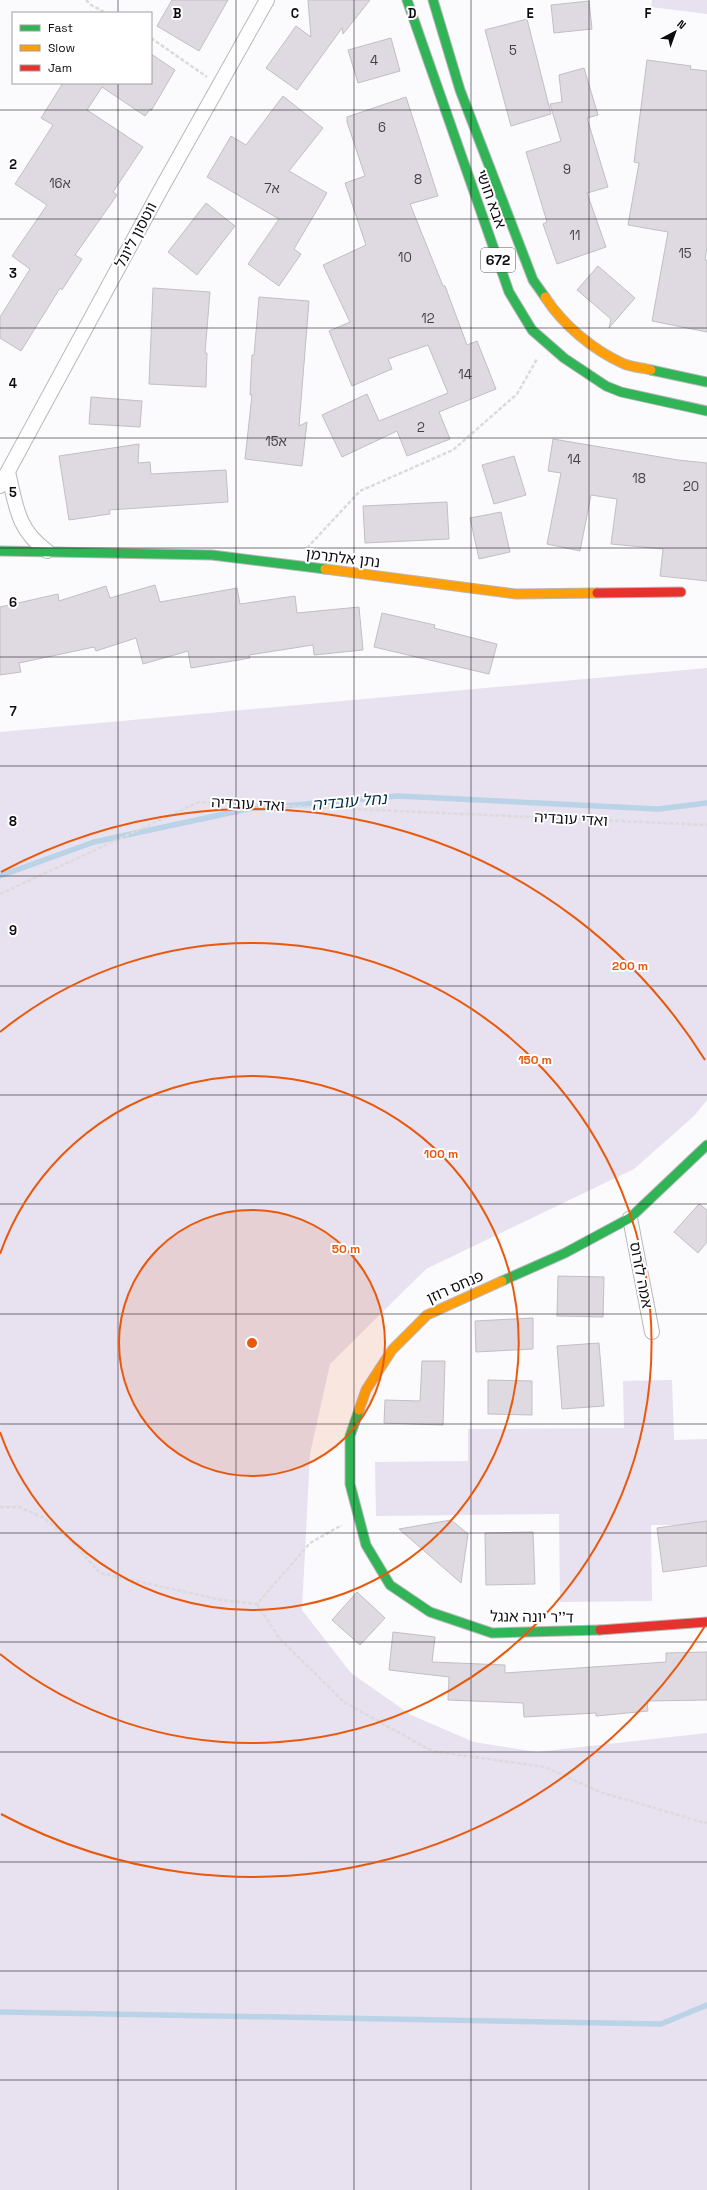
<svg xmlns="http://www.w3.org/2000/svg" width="707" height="2190" viewBox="0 0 707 2190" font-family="'Space Grotesk','Noto Sans Hebrew',sans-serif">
<rect width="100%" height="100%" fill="#fbfafd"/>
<g fill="#e8e1f0">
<polygon points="652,0 707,0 707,14 651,7"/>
<polygon points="707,668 707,1100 694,1116 634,1169 426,1269 330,1364 310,1454 302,1610 351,1673 411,1715 474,1742 537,1752 707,1733 707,2190 0,2190 0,732"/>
<polygon points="672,1380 674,1440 707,1439 707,1525 651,1525 652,1601 560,1602 559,1514 376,1516 375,1462 468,1461 468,1429 624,1428 623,1381"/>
</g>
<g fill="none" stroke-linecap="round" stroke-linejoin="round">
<g stroke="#bad3e6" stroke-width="5.5">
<polyline points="0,876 94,842 248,809 398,796 658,809 707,803"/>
<polyline points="0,2012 661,2024 707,2005"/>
</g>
</g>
<g fill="#dfd9e1" stroke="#c2bfc3">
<polygon points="172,0 228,0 199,51 157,26"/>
<polygon points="308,0 370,0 343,34 342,28 297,90 266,68 296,26 311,37"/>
<polygon points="589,1 592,29 554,33 551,5"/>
<polygon points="527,19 551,114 511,126 485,30"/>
<polygon points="391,38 400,71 358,83 348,50"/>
<polygon points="151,54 175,70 151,111 151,108 145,116 102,87 87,110 143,147 113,192 117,195 75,255 82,259 62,290 60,288 21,351 0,338 0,317 30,269 12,256 47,205 15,184 53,125 41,118 63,83 151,83"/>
<polygon points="647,60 691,66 690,69 707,71 707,247 705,260 707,260 707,332 652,321 668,232 628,225 639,163 634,162"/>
<polygon points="584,68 598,115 587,118 608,187 587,193 606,247 557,264 543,224 547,222 526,152 561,141 550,104 562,102 559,75"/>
<polygon points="283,96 323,128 289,171 327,193 294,249 301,254 279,286 248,264 279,219 207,177 231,136 246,145"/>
<polygon points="406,97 438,196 410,204 443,286 445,286 467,345 477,341 496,389 439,412 450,439 407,456 397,431 342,457 322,415 367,394 379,421 448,393 428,345 388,359 392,369 352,386 329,331 350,322 323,265 366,245 345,183 365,176 347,122 347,117"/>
<polygon points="206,203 235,226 197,275 168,252"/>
<polygon points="598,266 635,298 609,328 611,319 577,290"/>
<polygon points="153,288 210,292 205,353 207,353 206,387 149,384"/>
<polygon points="259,297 309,301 299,426 307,422 302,466 245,459 252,395 250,395 252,355 254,355"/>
<polygon points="91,397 142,401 140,427 89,424"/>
<polygon points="553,439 678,460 707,463 707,581 660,576 663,549 611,544 617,499 591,495 580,551 547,544 561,473 548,471"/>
<polygon points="139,444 138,463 150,462 151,474 226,470 228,502 109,510 110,514 69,520 59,456"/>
<polygon points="514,456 526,495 494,504 482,465"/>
<polygon points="447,502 449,539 365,543 363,506"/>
<polygon points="501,512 510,552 479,559 470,518"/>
<polygon points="155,585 160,602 237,588 240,604 295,596 297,613 359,607 363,650 314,655 313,645 249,655 250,658 191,668 188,651 143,664 136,638 96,651 94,647 19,663 21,672 0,675 0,607 58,594 59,601 106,586 110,598"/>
<polygon points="382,613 435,625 434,628 497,644 489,674 374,647"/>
<polygon points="699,1204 707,1210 707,1242 698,1253 674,1232"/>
<polygon points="558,1276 604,1277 603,1317 557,1316"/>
<polygon points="533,1318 533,1349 476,1352 475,1321"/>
<polygon points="599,1343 604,1406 562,1409 557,1346"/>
<polygon points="422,1361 445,1361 443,1425 384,1423 385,1400 420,1401"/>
<polygon points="488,1380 532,1381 532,1415 488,1414"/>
<polygon points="451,1520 468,1534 461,1583 399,1529"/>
<polygon points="707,1521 707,1566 663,1572 657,1528"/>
<polygon points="533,1532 535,1584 486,1585 485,1533"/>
<polygon points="357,1592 385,1618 360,1645 332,1620"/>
<polygon points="393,1632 435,1637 432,1662 505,1665 505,1673 666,1662 666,1653 707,1652 707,1700 647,1701 648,1711 596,1716 596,1713 524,1717 523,1703 448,1700 449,1677 389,1670"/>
</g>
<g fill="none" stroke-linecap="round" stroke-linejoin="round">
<g stroke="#b9b7bc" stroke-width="16">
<g id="street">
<path d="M8 472C16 505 17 530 47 551"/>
<polyline points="0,486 161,189 267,0"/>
<polyline points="630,1218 652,1332"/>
</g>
</g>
<g stroke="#b9b7bc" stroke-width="11">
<g id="fast">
<polyline points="407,0 509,292 532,330 564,358 606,386 621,392 707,411"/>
<polyline points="433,0 460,90 533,280 545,297"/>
<polyline points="651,370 707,382"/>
<polyline points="0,551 212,555 325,569"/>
<polyline points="502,1281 565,1253 630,1218 707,1145"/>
<polyline points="359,1410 350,1436 350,1484 366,1545 390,1585 430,1612 492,1633 600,1630"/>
</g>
</g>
<g stroke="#b9b7bc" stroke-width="11">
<g id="slow">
<path d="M545 297C563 325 593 350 624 364 632 367 643 368 651 370"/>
<polyline points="325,569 516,594 597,593"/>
<polyline points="359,1410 366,1390 392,1350 427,1315 502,1281"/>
</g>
</g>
<g stroke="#b9b7bc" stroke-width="11">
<g id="jam">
<polyline points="597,593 681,592"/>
<polyline points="600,1630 707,1622"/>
</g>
</g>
<g stroke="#dbdbdc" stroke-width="2.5" stroke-dasharray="4 2" stroke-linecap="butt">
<polyline points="86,0 91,5 106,13"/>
<polyline points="151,38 207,77"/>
<polyline points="307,548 360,491 453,450 517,394 537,359"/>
<polyline points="0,894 199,802 707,825"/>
<polyline points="0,1507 19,1507 44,1518 75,1545 100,1573 222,1600 257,1604 310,1543 342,1525"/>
<polyline points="257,1604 279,1638 344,1702 432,1751 545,1767 600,1792 705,1823 707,1822"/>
</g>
<use href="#street" stroke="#fefeff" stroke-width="14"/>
<use href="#fast" stroke="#30b455" stroke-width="9"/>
<use href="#slow" stroke="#ff9f0a" stroke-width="9"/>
<use href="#jam" stroke="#e5322d" stroke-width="9"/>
</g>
<path fill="none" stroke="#0f0b12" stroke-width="1" stroke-opacity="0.55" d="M118 0V13M236 0V2190M354 0V2190M471 0V2190M589 0V2190M118 83V2190M0 110H707M0 219H707M0 328H707M0 438H707M0 548H707M0 657H707M0 766H707M0 876H707M0 986H707M0 1095H707M0 1204H707M0 1314H707M0 1424H707M0 1533H707M0 1642H707M0 1752H707M0 1862H707M0 1971H707M0 2080H707"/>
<circle cx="252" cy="1343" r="133" fill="#e8590c" fill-opacity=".12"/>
<g fill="none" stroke="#e8590c" stroke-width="2">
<circle cx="252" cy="1343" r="133"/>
<path d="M0 1254A267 267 0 1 1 0 1432"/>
<path d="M0 1032A400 400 0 1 1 0 1654"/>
<path d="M705 1626A534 534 0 0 1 1 1814M1 872A534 534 0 0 1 705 1060"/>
</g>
<g text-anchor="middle" stroke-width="4" stroke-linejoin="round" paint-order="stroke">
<g font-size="13" fill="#433e46">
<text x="513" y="55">5</text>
<text x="374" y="65">4</text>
<text x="382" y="132">6</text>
<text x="567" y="174">9</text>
<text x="418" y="184">8</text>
<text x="60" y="188">16א</text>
<text x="272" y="193">7א</text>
<text x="575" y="240">11</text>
<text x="685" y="258">15</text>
<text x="405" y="262">10</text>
<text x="428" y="323">12</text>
<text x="465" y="379">14</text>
<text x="421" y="432">2</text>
<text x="276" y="446">15א</text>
<text x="574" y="464">14</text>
<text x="639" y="483">18</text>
<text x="691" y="491">20</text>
</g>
<rect fill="#fff" stroke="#575459" stroke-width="1" x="481" y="248" width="34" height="24" rx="3"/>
<g font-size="14" font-weight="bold" fill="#0f0b12">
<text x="498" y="265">672</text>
</g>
<g font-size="15" fill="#0f0b12" stroke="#fff">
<text transform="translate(491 199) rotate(70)" y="5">אבא חושי</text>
<text transform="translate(136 235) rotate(-62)" y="5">ווטסון ליונל</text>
<text transform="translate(343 558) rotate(7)" y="5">נתן אלתרמן</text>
<text transform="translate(248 804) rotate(3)" y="5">ואדי עובדיה</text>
<text transform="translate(571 819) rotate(3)" y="5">ואדי עובדיה</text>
<text transform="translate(641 1275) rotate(79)" y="5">אמה לזרוס</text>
<text transform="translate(455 1287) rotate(-24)" y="5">פנחס רוזן</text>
<text transform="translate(532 1617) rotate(1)" y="5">ד''ר יונה אנגל</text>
</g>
<g font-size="16" font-style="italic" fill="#002e47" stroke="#fff">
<text transform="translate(349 801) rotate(-5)" y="6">נחל עובדיה</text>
</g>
</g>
<g font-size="13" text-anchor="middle" font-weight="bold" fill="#0f0b12" stroke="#fff" stroke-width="4" stroke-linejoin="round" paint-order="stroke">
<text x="177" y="18">B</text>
<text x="295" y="18">C</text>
<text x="412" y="18">D</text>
<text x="530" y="18">E</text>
<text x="648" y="18">F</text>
<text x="13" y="169">2</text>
<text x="13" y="278">3</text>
<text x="13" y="388">4</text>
<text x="13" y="497">5</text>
<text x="13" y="607">6</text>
<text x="13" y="716">7</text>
<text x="13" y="826">8</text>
<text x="13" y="935">9</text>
</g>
<circle cx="252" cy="1343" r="6" fill="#e8590c" stroke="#fff" stroke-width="2"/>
<g font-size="12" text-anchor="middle" font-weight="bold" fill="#e8590c" stroke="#fff" stroke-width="4" stroke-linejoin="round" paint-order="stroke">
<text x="630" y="970">200 m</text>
<text x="535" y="1064">150 m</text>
<text x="441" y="1158">100 m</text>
<text x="346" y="1253">50 m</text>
</g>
<rect x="12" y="12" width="140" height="72" fill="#ffffff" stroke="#9f9da0"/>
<rect x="20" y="25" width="20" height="6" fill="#30b455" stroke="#9f9da0"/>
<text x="48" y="32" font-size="12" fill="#0f0b12">Fast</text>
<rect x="20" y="45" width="20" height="6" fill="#ff9f0a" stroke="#9f9da0"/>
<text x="48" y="52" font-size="12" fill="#0f0b12">Slow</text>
<rect x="20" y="65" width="20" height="6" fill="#e5322d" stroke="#9f9da0"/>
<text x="48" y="72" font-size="12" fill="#0f0b12">Jam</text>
<g transform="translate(675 32) rotate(41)" stroke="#ffffff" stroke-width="3" paint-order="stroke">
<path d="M0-3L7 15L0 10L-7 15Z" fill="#0f0b12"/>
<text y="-6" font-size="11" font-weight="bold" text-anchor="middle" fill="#0f0b12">N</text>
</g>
</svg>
